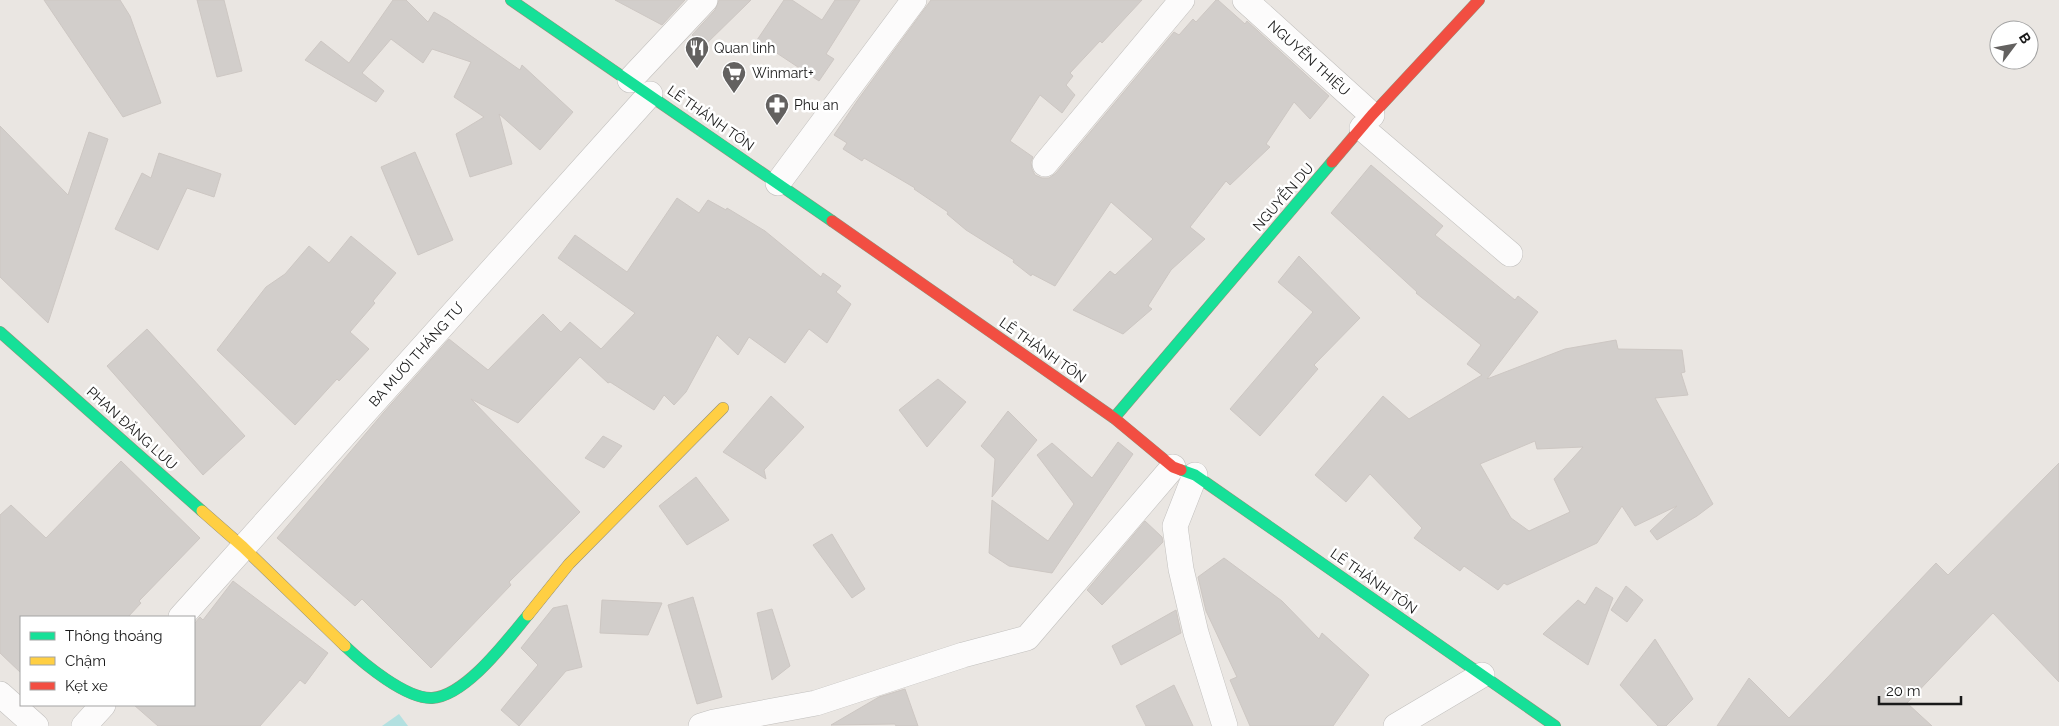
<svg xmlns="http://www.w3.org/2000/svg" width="2059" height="726" viewBox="0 0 2059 726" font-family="Raleway,sans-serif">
<rect width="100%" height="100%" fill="#eae6e2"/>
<polygon fill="#b3e0e0" points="399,714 408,726 382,726"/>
<g fill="#d2cecb" stroke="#cdc7c3" fill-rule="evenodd">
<polygon points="44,0 120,0 130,16 161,103 123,117"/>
<polygon points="197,0 224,0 242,71 217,77"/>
<polygon points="393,0 406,0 428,22 434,12 448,20 520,70 522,65 573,112 540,150 499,114 512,164 470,177 456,134 484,117 454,97 471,62 432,49 423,63 391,39 362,73 384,91 376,102 305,60 321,41 349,63"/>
<polygon points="615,0 685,0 662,25"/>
<polygon points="719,0 751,0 704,46 692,35 715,10"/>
<polygon points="784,0 792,0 822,20 835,0 860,0 826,54 834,59 819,81 757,40"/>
<polygon points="931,0 1142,0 1102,43 1100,41 1070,73 1073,76 1066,85 1075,95 1062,113 1040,95 1010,141 1033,157 1031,162 1032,169 1035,175 1042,178 1049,178 1056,173 1174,32 1179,35 1193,19 1196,22 1216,0 1218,0 1245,24 1247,21 1329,96 1310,119 1294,102 1266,144 1270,147 1230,185 1226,181 1190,227 1205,239 1171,270 1148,306 1152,309 1123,334 1073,310 1110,271 1115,275 1153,239 1111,202 1055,286 1032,274 1031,276 1013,262 1014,260 966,230 947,214 948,212 914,189 915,188 864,158 862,161 843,149 847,143 834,135 857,101"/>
<polygon points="0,126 68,195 89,132 108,139 48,323 0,277"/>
<polygon points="415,152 453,240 418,255 381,167"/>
<polygon points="159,153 221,174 214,197 187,188 158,250 115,229 142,173 151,178"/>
<path d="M1371 165 1443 226 1435 235 1515 300 1518 296 1538 312 1487 379 1565 349 1616 340 1618 349 1682 350 1685 372 1681 373 1688 395 1655 398 1713 504 1697 516 1657 540 1650 531 1677 506 1635 526 1622 506 1597 543 1507 585 1504 583 1498 590 1464 566 1460 571 1414 538 1422 528 1370 474 1346 502 1315 475 1383 396 1409 419 1482 375 1467 364 1481 345 1416 293 1417 292 1331 213ZM1535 441 1537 449 1583 447 1554 479 1570 512 1529 531 1511 518 1480 464Z"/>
<polygon points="677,198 699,213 708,200 726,210 727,208 765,231 821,277 823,273 841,286 836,292 851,304 827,343 809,329 785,363 749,337 738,355 717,335 686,392 674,405 664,395 654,410 610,382 608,383 580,357 518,423 471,399 580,512 509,582 511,585 431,668 362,599 355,606 277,538 384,412 449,339 488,370 543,314 561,332 570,322 601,349 635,313 558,258 575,235 627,272"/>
<polygon points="351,236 396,273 373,301 375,303 350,332 369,349 339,381 337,379 295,425 217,350 266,287 285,274 309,246 329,263"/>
<polygon points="1299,256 1360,318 1314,365 1318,369 1260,436 1230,409 1313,312 1278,282"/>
<polygon points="147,329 245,436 203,475 107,366"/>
<polygon points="938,379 966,402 927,447 899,410"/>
<polygon points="771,396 804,427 764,470 766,479 723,452"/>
<polygon points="1008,411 1037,440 992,497 995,459 981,446"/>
<polygon points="603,436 622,446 604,468 585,458"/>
<polygon points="1118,442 1133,454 1052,573 1009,566 989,553 992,500 1048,541 1074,504 1037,455 1052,443 1092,478"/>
<polygon points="121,461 200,538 139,601 141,603 128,617 21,617 21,673 0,653 0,515 11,505 46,538"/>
<polygon points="2059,463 2059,682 1993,613 1907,703 1932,726 1717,726 1749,678 1789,718 1936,563 1948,575"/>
<polygon points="696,477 729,520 687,545 659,506"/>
<polygon points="1145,521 1162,537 1163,542 1102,605 1087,590"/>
<polygon points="832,534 865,589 852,598 813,545"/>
<polygon points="1224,558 1282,601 1319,639 1322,633 1369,675 1333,726 1250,726 1230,680 1237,677 1206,611 1198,577"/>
<polygon points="233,581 328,653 305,684 300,680 260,726 158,726 134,705 194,705 194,624 200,617 203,620"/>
<polygon points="1626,586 1643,600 1627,622 1611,610"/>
<polygon points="1596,587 1613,598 1588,665 1543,634 1578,600 1585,605"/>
<polygon points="693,597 722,697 697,704 668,605"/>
<polygon points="602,600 662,603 648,635 600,633"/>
<polygon points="567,605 582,667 566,671 519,726 501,710 538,665 521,648 553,608"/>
<polygon points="772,609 790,666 772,680 757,613"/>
<polygon points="1176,610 1181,633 1121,665 1112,646"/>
<polygon points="1655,639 1693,699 1666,726 1658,726 1620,685"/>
<polygon points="1174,685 1193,726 1146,726 1136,706"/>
<polygon points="905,689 918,726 896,726 895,724 831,725 879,697"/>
</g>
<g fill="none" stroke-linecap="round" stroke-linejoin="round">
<g stroke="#c2c0be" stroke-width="26">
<g id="street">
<polyline points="1245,0 1372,115"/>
<polyline points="630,80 705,0"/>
<polyline points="1362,128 1510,254"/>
<polyline points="1045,164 1182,0"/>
<polyline points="778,183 914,0"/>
<polyline points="1195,475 1175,526 1181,569 1196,633 1225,726"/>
<polyline points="181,617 650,94"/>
<polyline points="0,694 36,726"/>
<polyline points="84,726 103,705"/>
<polyline points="701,726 714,722 816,703 963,655 1027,638 1173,467"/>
<polyline points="1396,726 1482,675"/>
</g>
</g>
<g stroke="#94907a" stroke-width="12">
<g id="fast">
<polyline points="511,0 832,221"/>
<polyline points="0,332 202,511"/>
<polyline points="1114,418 1332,162"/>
<polyline points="1181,470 1195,475 1555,726"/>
<path d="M345 646C364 664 406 699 432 698 466 696 508 639 528 615"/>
</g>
</g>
<g stroke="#94907a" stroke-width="12">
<g id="slow">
<polyline points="202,511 243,547 345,646"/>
<polyline points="528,615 569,564 723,408"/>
</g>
</g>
<g stroke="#94907a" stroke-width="12">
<g id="jam">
<polyline points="1332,162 1372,115 1479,0"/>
<polyline points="832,221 1114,418 1173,467 1181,470"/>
</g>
</g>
<use href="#street" stroke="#fcfbfb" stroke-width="25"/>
<use href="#fast" stroke="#16e098" stroke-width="11"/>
<use href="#slow" stroke="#ffcf43" stroke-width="11"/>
<use href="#jam" stroke="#f24e42" stroke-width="11"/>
</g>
<defs>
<g id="restaurant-pin" transform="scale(1.25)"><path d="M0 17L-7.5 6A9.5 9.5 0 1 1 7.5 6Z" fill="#636160" stroke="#fff"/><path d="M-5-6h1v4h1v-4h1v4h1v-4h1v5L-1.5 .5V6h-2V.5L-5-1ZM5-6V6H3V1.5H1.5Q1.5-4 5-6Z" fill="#fff"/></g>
<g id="supermarket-pin" transform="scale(1.25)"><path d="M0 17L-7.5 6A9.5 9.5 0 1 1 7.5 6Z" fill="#636160" stroke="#fff"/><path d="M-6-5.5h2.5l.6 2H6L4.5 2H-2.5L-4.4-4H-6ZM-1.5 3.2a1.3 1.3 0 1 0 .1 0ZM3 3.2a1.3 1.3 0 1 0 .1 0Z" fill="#fff"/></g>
<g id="pharmacy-pin" transform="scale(1.25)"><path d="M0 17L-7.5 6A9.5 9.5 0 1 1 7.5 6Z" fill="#636160" stroke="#fff"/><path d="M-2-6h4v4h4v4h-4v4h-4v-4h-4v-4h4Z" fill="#fff"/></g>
</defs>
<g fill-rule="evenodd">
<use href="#restaurant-pin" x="697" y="48"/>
<use href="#supermarket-pin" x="734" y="73"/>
<use href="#pharmacy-pin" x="777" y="105"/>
</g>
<g text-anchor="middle" stroke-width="5" stroke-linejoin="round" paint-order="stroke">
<g font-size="14" fill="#1a1a1a" stroke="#fff" text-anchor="start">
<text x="714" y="53">Quan linh</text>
<text x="752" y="78">Winmart+</text>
<text x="794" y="110">Phu an</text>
</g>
<g font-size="14" fill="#1a1a1a" stroke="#fff">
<text transform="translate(1309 58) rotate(42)" y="5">NGUYỄN THIỆU</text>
<text transform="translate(711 118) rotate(35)" y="5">LÊ THÁNH TÔN</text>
<text transform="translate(1283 197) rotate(-49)" y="5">NGUYỄN DU</text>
<text transform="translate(1043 350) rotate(35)" y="5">LÊ THÁNH TÔN</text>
<text transform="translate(416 355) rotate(-48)" y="5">BA MƯƠI THÁNG TƯ</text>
<text transform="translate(132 428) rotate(42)" y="5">PHAN ĐĂNG LƯU</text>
<text transform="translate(1374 581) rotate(35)" y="5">LÊ THÁNH TÔN</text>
</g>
</g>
<rect x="20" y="616" width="175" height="90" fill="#ffffff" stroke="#a3a3a3"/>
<rect x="30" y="632" width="25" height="8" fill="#16e098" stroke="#a3a3a3"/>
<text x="65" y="641" font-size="15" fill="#1a1a1a">Thông thoáng</text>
<rect x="30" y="657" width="25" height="8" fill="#ffcf43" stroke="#a3a3a3"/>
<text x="65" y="666" font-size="15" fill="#1a1a1a">Chậm</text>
<rect x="30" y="682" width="25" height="8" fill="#f24e42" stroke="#a3a3a3"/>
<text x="65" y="691" font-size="15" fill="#1a1a1a">Kẹt xe</text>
<g transform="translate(2014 45) rotate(58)"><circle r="24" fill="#ffffff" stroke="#a3a3a3"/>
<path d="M0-4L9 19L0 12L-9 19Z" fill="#636160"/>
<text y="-8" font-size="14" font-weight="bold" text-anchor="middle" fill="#1a1a1a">B</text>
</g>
<path d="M1879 696v8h82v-8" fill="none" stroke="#1a1a1a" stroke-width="2.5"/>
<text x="1886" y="696" font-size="15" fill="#1a1a1a" stroke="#ffffff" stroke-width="4" paint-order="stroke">20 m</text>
</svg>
